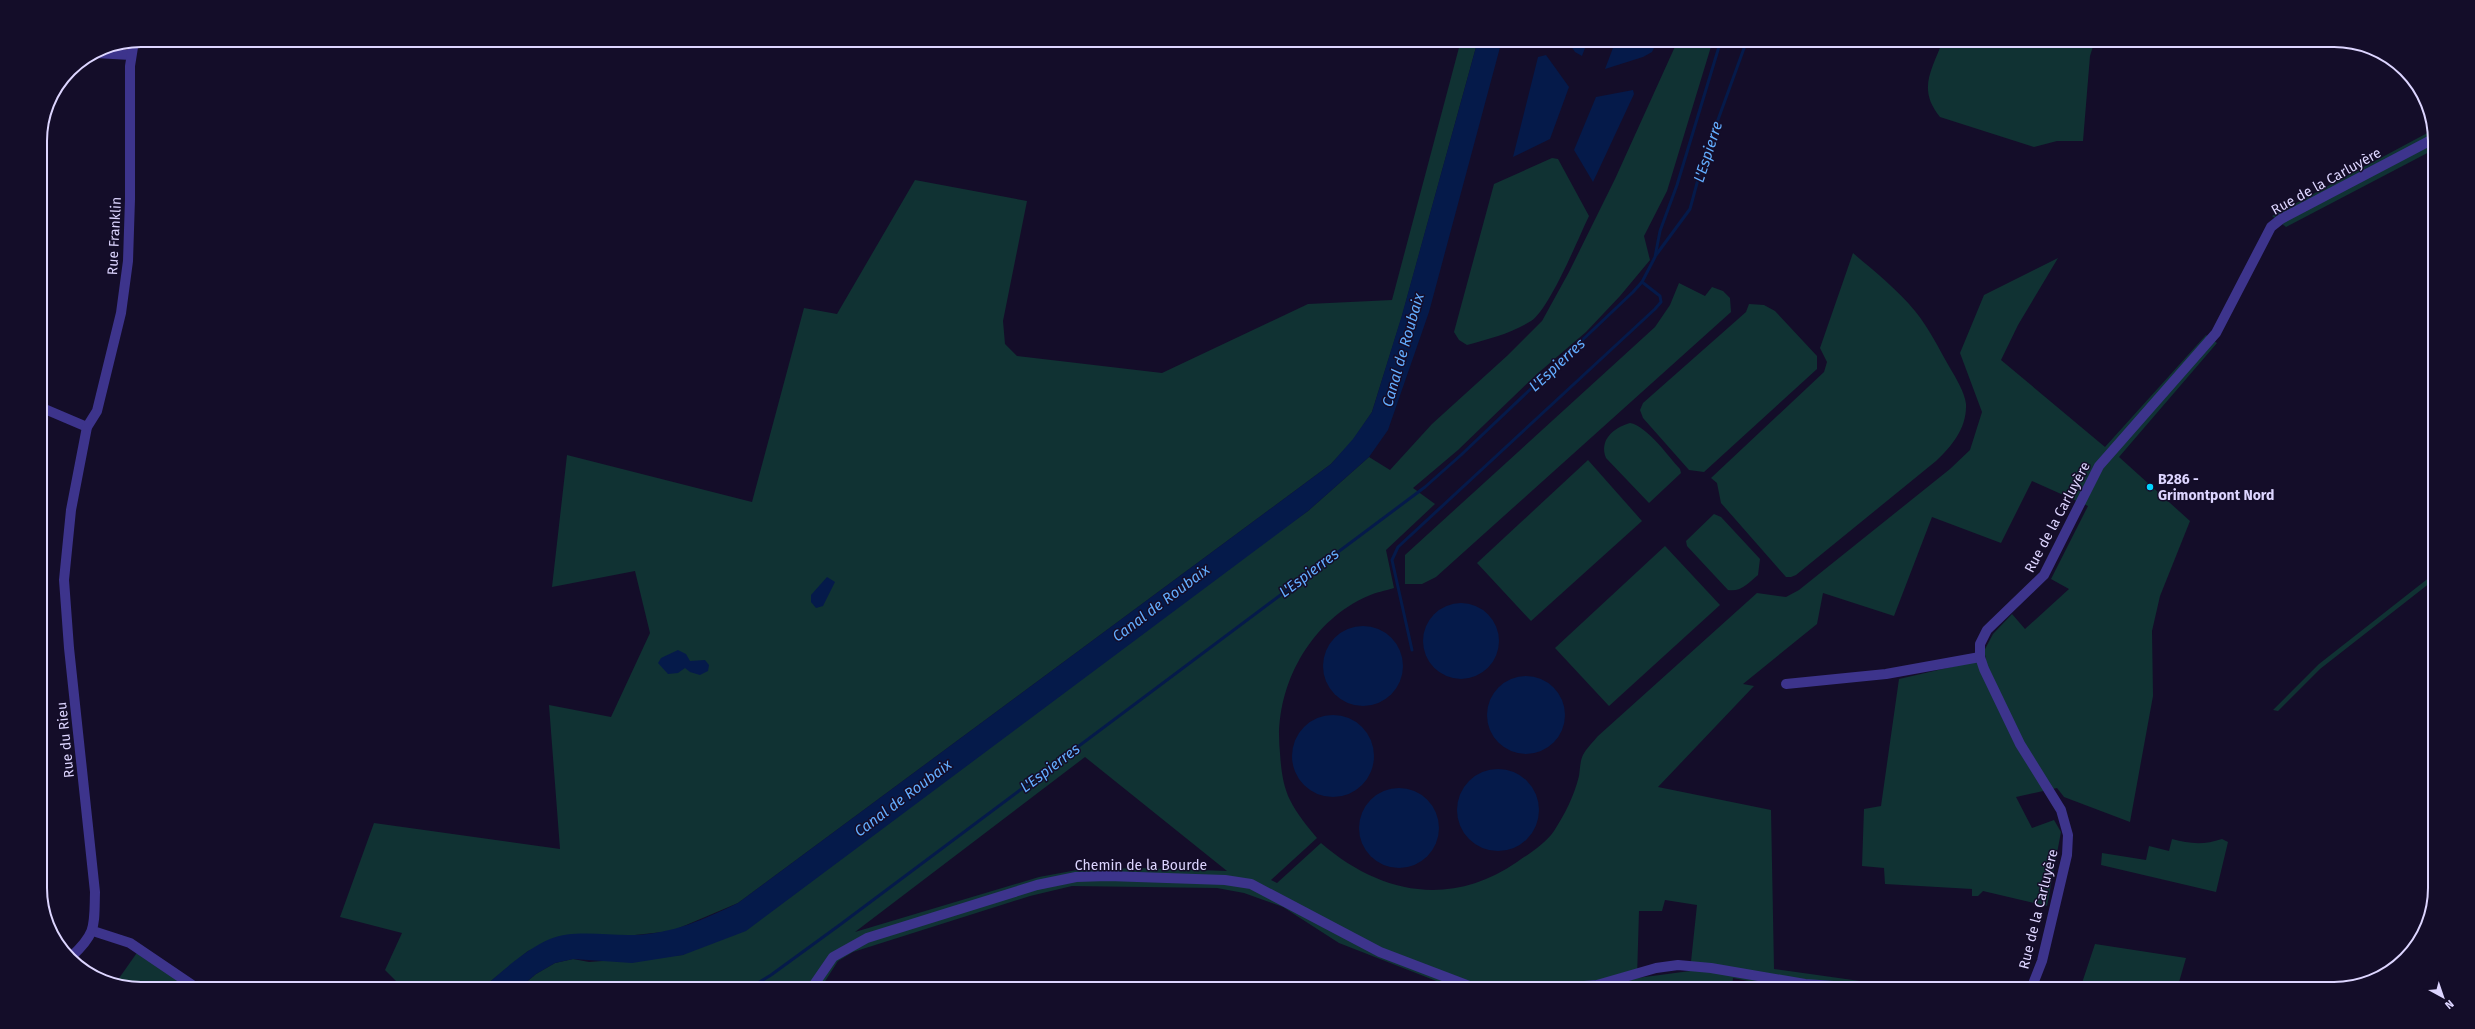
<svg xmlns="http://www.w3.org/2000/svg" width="2475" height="1029" viewBox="0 0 2475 1029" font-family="'Fira Sans',sans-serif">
<rect width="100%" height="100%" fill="#140d29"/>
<g fill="#103233" fill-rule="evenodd">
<polygon points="1461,40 1478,40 1402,316 1372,412 1353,440 1331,464 738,903 672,931 635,935 572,935 528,951 481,989 404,989 385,970 402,933 340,917 374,823 560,849 549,705 611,717 650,633 635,571 552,587 567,455 752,502 804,308 837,314 915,180 1027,201 1003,321 1005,344 1017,356 1162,373 1308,304 1392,300"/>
<path d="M1678 40H1713L1667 191 1644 236 1650 260 1620 296 1586 332 1537 374 1458 450 1413 488 1435 504 1386 550 1394 588C1385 591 1376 592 1368 596 1308 622 1273 690 1280 753 1281 769 1283 786 1290 800 1297 814 1307 826 1317 838L1271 880 1277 883 1321 843C1380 894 1450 908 1517 862 1530 853 1545 844 1554 831 1565 814 1574 796 1579 776 1580 770 1580 761 1583 755 1586 749 1593 742 1598 736L1757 593 1786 597 1799 590 1950 469 1970 450 1982 412 1960 353 1984 295 2058 258 2018 325 2001 360 2105 447 2206 335 2217 343 2119 457 2190 521 2160 596 2152 631 2153 696 2130 822 2064 797 2057 788 2016 797 2032 828 2054 820 2061 832 2047 906 1983 891 1978 896H1972V889L1885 884 1884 868 1862 866 1864 809 1881 806 1899 679 1986 659 1984 651 1993 634 2012 614 2025 629 2069 589 2051 579 2088 506 2032 481 2001 543 1932 517 1894 616 1823 593 1817 624 1743 684 1754 686 1658 787 1771 810 1774 969 1860 981V989H1790L1733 978 1732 989H1457L1339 943 1283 907 1244 893 1217 888 1072 886 1030 896 853 952 838 961 820 989H518L536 974 555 963 573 959 589 962 683 955 1308 511 1369 457 1390 470 1432 424 1508 355 1542 321 1569 272 1615 179ZM1085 757 1227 871 1139 868 1077 870 1039 877 855 932ZM1665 900 1697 905 1690 971 1637 978 1639 911H1662Z"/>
<path d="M1943 40H2095L2090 56 2083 141H2057L2034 147 1940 117C1917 89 1932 70 1943 40Z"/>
<polygon points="2433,130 2435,149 2286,227 2272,216"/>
<path d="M1552 158 1558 159 1589 216C1578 239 1549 310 1531 321 1512 333 1489 339 1467 345L1459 340 1454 332 1494 184Z"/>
<path d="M1853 253C1874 271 1897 289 1915 311 1929 328 1939 349 1950 368 1956 378 1965 393 1966 404 1967 428 1952 446 1936 461L1796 575 1791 577H1786L1721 503 1717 483 1711 478 1824 372 1827 362 1820 348Z"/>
<polygon points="1679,283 1705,296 1712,287 1723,291 1730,298 1731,312 1436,577 1422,584 1405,584 1405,555 1655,327 1670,305"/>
<polygon points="1749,304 1764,305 1775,311 1817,356 1817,369 1704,472 1689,470 1643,418 1640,410 1643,403 1746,312"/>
<path d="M1630 423C1647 426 1668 456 1680 469L1681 473 1649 503 1606 458C1599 440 1613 428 1630 423Z"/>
<polygon points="1588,460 1642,521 1531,621 1477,563"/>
<path d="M1714 514 1721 517 1760 559 1758 575C1748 583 1742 592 1728 590L1687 546 1686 541Z"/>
<polygon points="1665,546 1720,605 1609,706 1555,648"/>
<polygon points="2435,573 2435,579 2320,669 2278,711 2273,710 2319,664"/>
<path d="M2172 839C2190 844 2204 845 2222 839L2228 842 2216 892 2101 865 2102 853 2146 860 2149 846 2169 851Z"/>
<polygon points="2095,944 2186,958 2177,989 2080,989"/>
<polygon points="141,947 199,989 141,989 115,984"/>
</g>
<g fill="#051a4a">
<path d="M1478 40H1502L1429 312 1388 430 1369 457 1308 511 746 931 683 955 632 963 573 959 555 963 536 974 518 989H481C502 972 524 950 550 939 575 929 608 936 634 935 672 934 705 919 738 903L1331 464 1353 439 1372 412 1402 315Z"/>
<polygon points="1567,40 1588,40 1582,56 1575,52"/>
<polygon points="1616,40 1658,40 1652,52 1643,57 1605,69"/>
<polygon points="1546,55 1569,87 1550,139 1513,157 1538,57"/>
<polygon points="1633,90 1634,94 1593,182 1574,150 1596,97"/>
<polygon points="827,577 835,582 823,606 816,608 811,602 811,595"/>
<circle cx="1461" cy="641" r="38"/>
<circle cx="1363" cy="666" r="40"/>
<polygon points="678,650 686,654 690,661 705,660 709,665 708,671 700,675 690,672 685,668 678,673 668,674 658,663 661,658"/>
<circle cx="1526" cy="715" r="39"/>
<circle cx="1333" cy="756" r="41"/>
<circle cx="1498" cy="810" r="41"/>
<circle cx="1399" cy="828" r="40"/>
</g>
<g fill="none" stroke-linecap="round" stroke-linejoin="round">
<g stroke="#051a4a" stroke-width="3">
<polyline points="1656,255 1690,209 1703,161 1747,40"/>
<polyline points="1412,650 1392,560 1398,547 1655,309 1661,302 1660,296 1642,282"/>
<polyline points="748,989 771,975 841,924 1425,487 1461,455 1633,292 1642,282 1655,257 1660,231 1677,185 1721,40"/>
</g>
<g stroke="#3d348c" stroke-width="10">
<polyline points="95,53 131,55"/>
<polyline points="40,407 87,427"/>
<polyline points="1786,684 1886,674 1980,657"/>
<polyline points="93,931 130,943 198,989"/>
<path d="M71 957C97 933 94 926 95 892L69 648 64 580 71 510 87 427 97 411 121 313 128 261 130 199V66L134 41"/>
<polyline points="811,989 833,957 867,938 1037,885 1076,877 1108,876 1225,880 1251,884 1380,952 1477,989"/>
<polyline points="1546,989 1597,985 1656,968 1678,965 1711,968 1805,984 1877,989"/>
<polyline points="2031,989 2042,961 2067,855 2068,835 2061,810 2020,744 1984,669 1980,657 1980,644 1987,630 2044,575 2099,466 2216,333 2271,227 2281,219 2435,138"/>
</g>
</g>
<circle fill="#01d5ff" stroke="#140d29" stroke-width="1.5" cx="2150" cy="487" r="4"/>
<g text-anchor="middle" stroke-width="3" stroke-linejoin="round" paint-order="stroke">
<g font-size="14" fill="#ddd5ff" stroke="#140d29">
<text transform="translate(2326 181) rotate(-29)" y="5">Rue de la Carluyère</text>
<text transform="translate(114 236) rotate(-87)" y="5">Rue Franklin</text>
<text transform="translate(2057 517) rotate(-62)" y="5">Rue de la Carluyère</text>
<text transform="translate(65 740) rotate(-96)" y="5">Rue du Rieu</text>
<text x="1141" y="870">Chemin de la Bourde</text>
<text transform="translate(2038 909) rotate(-76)" y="5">Rue de la Carluyère</text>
</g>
<g font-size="14" font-weight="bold" fill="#ddd5ff" stroke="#140d29" text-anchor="start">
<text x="2158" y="484">B286 -<tspan x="2158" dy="16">Grimontpont Nord</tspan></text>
</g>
<g font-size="15" font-style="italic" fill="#63adff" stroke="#140d29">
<text transform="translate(1708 152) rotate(-72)" y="5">L'Espierre</text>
<text transform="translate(1403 350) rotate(-74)" y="5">Canal de Roubaix</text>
<text transform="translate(1557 365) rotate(-43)" y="5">L'Espierres</text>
<text transform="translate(1309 573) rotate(-37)" y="5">L'Espierres</text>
<text transform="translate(1161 603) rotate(-37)" y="5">Canal de Roubaix</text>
<text transform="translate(1050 768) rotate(-37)" y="5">L'Espierres</text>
<text transform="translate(903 798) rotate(-37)" y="5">Canal de Roubaix</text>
</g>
</g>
<path d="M0 0H2475V1029H0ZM141 47H2334A94 94 0 0 1 2428 141V888A94 94 0 0 1 2334 982H141A94 94 0 0 1 47 888V141A94 94 0 0 1 141 47Z" fill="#140d29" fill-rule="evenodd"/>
<path fill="none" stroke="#ddd5ff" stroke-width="2" d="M141 47H2334A94 94 0 0 1 2428 141V888A94 94 0 0 1 2334 982H141A94 94 0 0 1 47 888V141A94 94 0 0 1 141 47Z"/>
<g transform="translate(2443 997) rotate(140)" stroke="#140d29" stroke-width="3" paint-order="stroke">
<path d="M0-3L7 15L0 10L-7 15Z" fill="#ddd5ff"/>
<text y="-6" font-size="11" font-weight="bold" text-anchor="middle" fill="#ddd5ff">N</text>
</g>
</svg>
